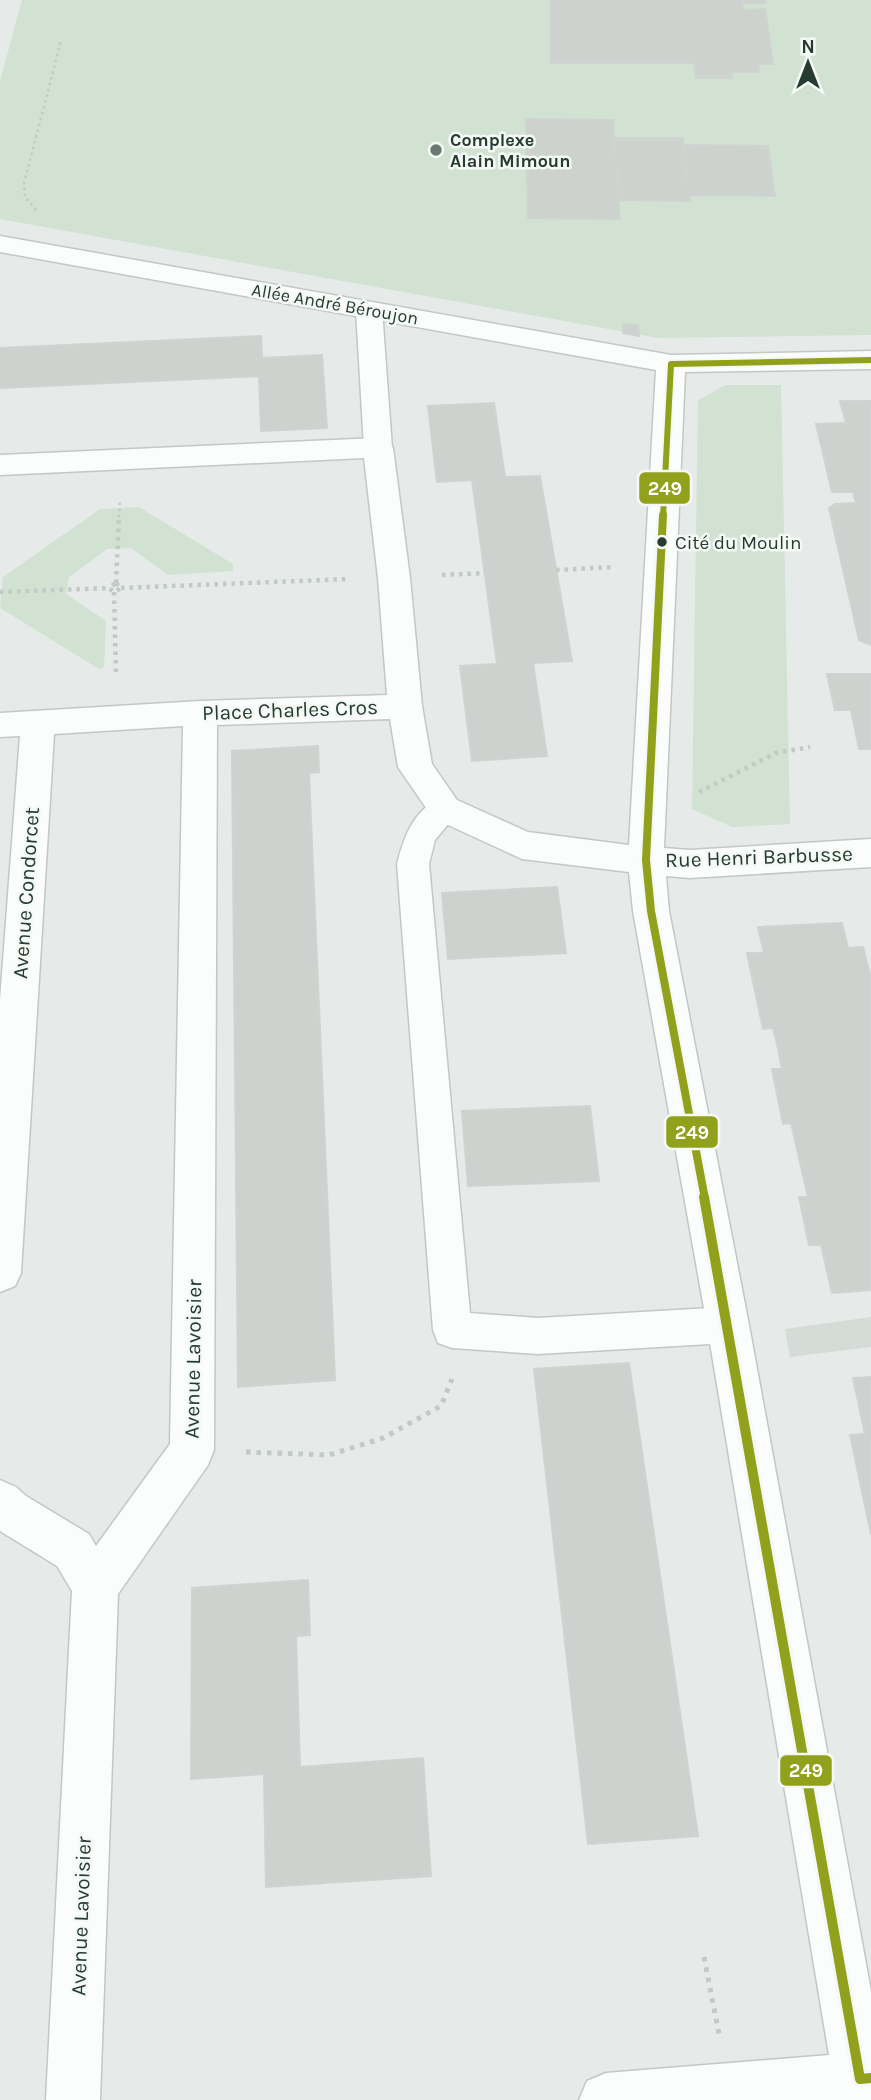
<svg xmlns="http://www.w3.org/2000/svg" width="871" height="2100" viewBox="0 0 871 2100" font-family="Karla,sans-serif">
<rect width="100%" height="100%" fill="#e6eae8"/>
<polygon fill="#d5dbd7" points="871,1317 871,1347 790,1357 785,1329"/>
<g fill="#d1e2d3">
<polygon points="22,0 871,0 871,335 658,338 0,219 0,81"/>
<polygon points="726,385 781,385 790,824 732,827 692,809 698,400"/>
<polygon points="139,507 233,564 233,571 168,575 131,548 107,549 69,577 66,594 106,621 104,667 99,669 0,608 3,577 100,509"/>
</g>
<g fill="#cdd2cf" stroke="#cfd3d1" stroke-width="2">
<polygon points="551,0 764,0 765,3 742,3 743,10 765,9 773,64 758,64 760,72 731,72 732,78 696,78 694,63 551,63"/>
<polygon points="526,119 613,120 620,219 528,218"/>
<polygon points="614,138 683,138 690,201 619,200"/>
<polygon points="684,145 768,146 775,196 689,195"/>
<polygon points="623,324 638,325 639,336 623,333"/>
<polygon points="261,336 262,358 322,355 327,428 261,431 259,376 0,388 0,348"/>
<polygon points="840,401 871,401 871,645 859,640 829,508 835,504 856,503 853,492 832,492 816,424 846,423"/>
<polygon points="494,403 505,477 540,476 572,661 533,663 547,756 472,761 460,666 497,664 472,480 437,482 428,406"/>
<polygon points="827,674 871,674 871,749 859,749 851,710 835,710"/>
<polygon points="318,746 319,772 309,773 335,1380 238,1387 232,751"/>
<polygon points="557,887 566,953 448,959 442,893"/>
<polygon points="842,923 848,948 863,947 871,978 871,1290 832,1293 821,1245 809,1245 799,1197 808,1197 791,1123 783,1124 772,1069 782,1069 778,1048 773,1028 763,1029 747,953 764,953 758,927"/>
<polygon points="590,1106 599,1181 468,1186 462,1111"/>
<polygon points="629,1363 698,1836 588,1844 534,1369"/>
<polygon points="871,1377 871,1534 850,1435 865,1434 853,1378"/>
<polygon points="308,1580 310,1635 296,1636 300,1767 423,1758 431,1876 266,1887 264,1774 191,1779 192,1588"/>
</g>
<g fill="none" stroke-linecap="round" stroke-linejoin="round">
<g stroke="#c3c7c5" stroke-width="3">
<g id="service">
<polygon points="369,302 378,305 382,310 392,448 388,454 378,457 368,454 364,448 356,310 360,305"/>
<path d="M445 797 456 801 461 809 435 840 429 864 470 1313 538 1318 728 1307 742 1312 747 1325 742 1338 728 1343 538 1354 452 1348 438 1343 433 1330 397 864C404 836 415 806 445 797Z"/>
</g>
</g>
<g stroke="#c3c7c5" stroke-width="3">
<polygon id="minor" points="0,236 671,355 871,351 871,369 685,372 664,848 690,850 871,839 871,867 690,878 666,876 669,911 749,1325 871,1991 871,2100 579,2100 587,2081 606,2073 829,2055 707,1325 633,911 629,872 522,859 433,818 398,767 390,719 217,725 214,1450 208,1465 118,1594 100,2100 46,2100 72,1591 57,1566 0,1531 0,1480 16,1487 26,1496 89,1534 96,1546 170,1444 183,726 54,734 21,1273 15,1286 0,1292 0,1000 20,736 0,737 0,713 200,701 387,695 378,578 364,458 0,475 0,455 378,438 389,441 393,448 410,578 422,706 432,764 457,800 528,832 629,845 656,370 0,252"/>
</g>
<g stroke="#c2cac6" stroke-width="2.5" stroke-dasharray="2.5 3.5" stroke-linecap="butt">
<polyline points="36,210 25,197 24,183 61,41"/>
<polyline points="119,517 120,500"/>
</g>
<g stroke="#c2cac6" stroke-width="4.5" stroke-dasharray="3.5 5" stroke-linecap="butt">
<polyline points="556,570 615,567"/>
<polyline points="442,575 485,573"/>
<polyline points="116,583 119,515"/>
<polygon points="116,583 121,588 114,592 109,588"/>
<polyline points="121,588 349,579"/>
<polyline points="0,592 109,588"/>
<polyline points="114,592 116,675"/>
<polyline points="699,792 776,753 810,747"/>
</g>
<g stroke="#c2cac6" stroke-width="5" stroke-dasharray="4.5 6" stroke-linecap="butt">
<polyline points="246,1452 329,1455 383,1438 441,1406 452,1379"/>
<polyline points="704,1957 719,2034"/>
</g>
<use href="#service" fill="#fbfcfc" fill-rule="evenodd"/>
<use href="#minor" fill="#fbfcfc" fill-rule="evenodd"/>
<g stroke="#f5f9f6" stroke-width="10">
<polyline id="bus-1-far2" points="663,517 671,364 871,360"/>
</g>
<g stroke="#f5f9f6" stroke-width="13">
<polyline id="bus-1-far1" points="663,515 646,860 651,911 705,1199"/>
</g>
<g stroke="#f5f9f6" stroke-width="16">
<polyline id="bus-1" points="704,1197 860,2079 871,2078"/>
</g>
<use href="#bus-1-far2" stroke="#92a11b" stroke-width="6"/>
<use href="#bus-1-far1" stroke="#92a11b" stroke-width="8"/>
<use href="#bus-1" stroke="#92a11b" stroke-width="10"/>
</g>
<circle fill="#697972" stroke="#f5f9f6" stroke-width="2.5" cx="436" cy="150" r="7"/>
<circle fill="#253c32" stroke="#f5f9f6" stroke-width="2.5" cx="662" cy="542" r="6"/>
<g text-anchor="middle" stroke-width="5" stroke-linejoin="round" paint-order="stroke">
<g font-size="18" font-weight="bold" fill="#253c32" stroke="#f5f9f6" text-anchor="start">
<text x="450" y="146">Complexe<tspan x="450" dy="21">Alain Mimoun</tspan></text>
</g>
<g font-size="18" fill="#253c32" stroke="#f5f9f6">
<text transform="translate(335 304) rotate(10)" y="6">Allée André Béroujon</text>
</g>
<g font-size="19" fill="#253c32" stroke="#f5f9f6" text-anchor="start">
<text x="675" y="549">Cité du Moulin</text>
</g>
<g font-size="21" fill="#253c32" stroke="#f5f9f6">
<text transform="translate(290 710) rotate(-2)" y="7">Place Charles Cros</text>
<text transform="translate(759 857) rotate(-2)" y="7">Rue Henri Barbusse</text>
<text transform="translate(26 893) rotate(-86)" y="7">Avenue Condorcet</text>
<text transform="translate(193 1359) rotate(-89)" y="7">Avenue Lavoisier</text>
<text transform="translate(81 1916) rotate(-88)" y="7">Avenue Lavoisier</text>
</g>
</g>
<g stroke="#f5f9f6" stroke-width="2.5">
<rect x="638" y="471" width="53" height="34" rx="7" fill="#92a11b"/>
<rect x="665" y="1115" width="54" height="34" rx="7" fill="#92a11b"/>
<rect x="779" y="1754" width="54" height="33" rx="7" fill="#92a11b"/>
</g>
<g font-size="19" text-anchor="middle" font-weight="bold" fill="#fff">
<text x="665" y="495">249</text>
<text x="692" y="1139">249</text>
<text x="806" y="1777">249</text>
</g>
<g transform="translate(808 63)" stroke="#f5f9f6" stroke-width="5" paint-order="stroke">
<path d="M0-5L12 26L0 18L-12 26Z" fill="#253c32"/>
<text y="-10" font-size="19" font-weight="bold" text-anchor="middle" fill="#253c32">N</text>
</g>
</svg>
